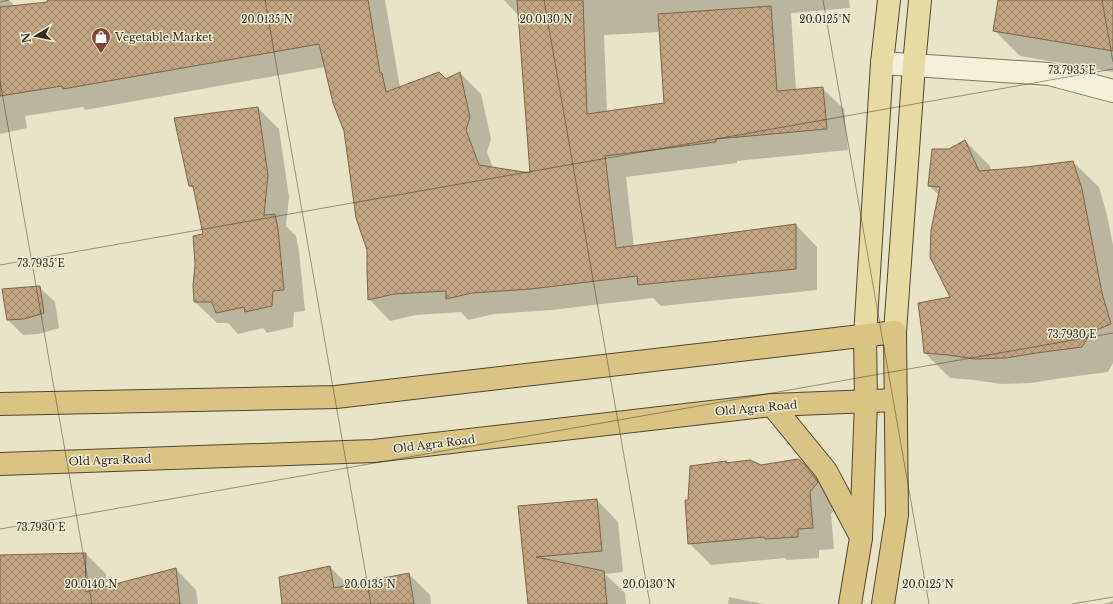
<svg xmlns="http://www.w3.org/2000/svg" width="1113" height="604" viewBox="0 0 1113 604" font-family="'Libre Baskerville',serif">
<defs>
<pattern id="building-cross-hatch" width="8" height="8" patternUnits="userSpaceOnUse"><rect width="8" height="8" fill="#c2a582"/><path d="M0 0l8 8M0 8l8-8" fill="none" stroke="#9e876a"/></pattern>
</defs>
<rect width="100%" height="100%" fill="#e9e3c7"/>
<g fill="#0003" fill-rule="evenodd">
<path d="M0 0H9L13 4V7L49 3 48 0H385L400 87 446 80 460 73 481 94 491 139 487 152 493 168 531 174 519 16 504 0H849L850 8 791 13 796 90 822 88 844 109 848 150 737 161V163L626 177 634 247 796 225 817 247V290L661 306 653 298 552 310 494 314 468 320 461 312 416 315 390 321 369 299 368 250 345 131 325 67 85 110 83 107 25 116 27 128 0 134ZM660 32 665 104 607 112 604 35Z"/>
<polygon points="999,0 1113,0 1113,72 1020,56 994,30"/>
<polygon points="258,108 279,129 289,197 286,226 296,236 299,251 305,311 294,312 293,327 267,333 263,328 238,334 228,323 217,323 195,302 205,235 195,190 190,186"/>
<polygon points="965,141 990,166 992,171 1027,168 1073,162 1099,187 1107,215 1113,245 1113,363 1108,372 1062,378 1031,383 1001,384 974,380 950,378 925,353 951,298 940,196 929,186 949,150"/>
<polygon points="39,287 55,302 59,328 39,334 23,335 8,320"/>
<polygon points="727,464 761,466 804,466 826,487 839,504 831,514 834,549 819,550 819,558 787,560 785,558 711,565 689,543 689,501"/>
<polygon points="597,500 618,522 623,572 605,574 625,593 626,604 529,604 519,507"/>
<polygon points="86,554 106,574 106,588 176,569 196,590 198,604 0,604 0,556"/>
<polygon points="330,567 349,586 409,574 430,595 431,604 283,604"/>
<polygon points="729,597 763,604 728,604"/>
<polygon points="1113,601 1113,604 1104,604"/>
</g>
<g fill="url(#building-cross-hatch)" stroke="#7f6547">
<polygon points="47,0 368,0 380,73 382,73 386,92 439,72 446,79 460,72 470,117 466,130 479,165 530,173 517,0 583,0 587,114 664,103 658,14 771,6 777,91 823,87 827,129 716,139 716,142 605,156 616,248 796,224 796,269 638,285 637,276 531,289 472,293 446,299 446,291 394,294 368,300 367,271 367,250 356,218 344,131 333,103 319,44 63,89 62,86 0,96 0,7 48,2"/>
<polygon points="998,0 1113,0 1113,51 993,31"/>
<polygon points="258,107 268,175 264,215 275,214 278,229 284,290 273,291 272,306 245,312 244,307 216,313 212,302 194,302 193,286 195,264 193,236 203,234 193,186 189,186 174,118"/>
<polygon points="965,140 979,171 1026,167 1073,161 1082,189 1102,293 1111,324 1091,332 1082,347 1036,353 1006,358 975,359 948,355 924,353 922,333 918,303 950,297 930,257 931,230 940,187 928,186 932,149 949,149"/>
<polygon points="40,286 44,313 24,319 7,320 2,289"/>
<polygon points="798,459 805,465 818,482 810,492 813,528 798,529 798,537 765,539 764,537 688,544 685,500 688,500 690,466 726,461 726,463 750,460 761,465"/>
<polygon points="597,499 602,551 536,557 604,571 607,604 528,604 518,506"/>
<polygon points="86,553 85,592 176,568 180,604 0,604 0,555"/>
<polygon points="330,566 334,588 409,573 414,604 282,604 279,577"/>
</g>
<g fill="none" stroke-linecap="round" stroke-linejoin="round">
<g stroke="#82765f" stroke-width="24">
<polyline id="minor" points="882,63 1049,74 1113,91"/>
</g>
<g stroke="#514532" stroke-width="24">
<g id="primary">
<polyline points="895,332 914,65 920,0"/>
<polyline points="865,336 882,63 889,0"/>
</g>
</g>
<g stroke="#514532" stroke-width="24">
<g id="trunk">
<polyline points="0,404 336,397 895,332 897,515 883,604"/>
<polyline points="772,405 826,471 861,537"/>
<polyline points="0,464 374,451 772,405 896,400"/>
<polyline points="850,604 861,538 866,401 865,336"/>
</g>
</g>
<use href="#minor" stroke="#f5f0d9" stroke-width="22"/>
<use href="#primary" stroke="#e7dba4" stroke-width="22"/>
<use href="#trunk" stroke="#dac483" stroke-width="22"/>
</g>
<path fill="none" stroke="#342d20" stroke-width="1" stroke-opacity="0.45" d="M265 0 371 604M544 0 650 604M823 0 929 604M1102 0 1113 62M0 2 9 0M0 81 92 604M0 265 1113 69M0 529 1113 333M1072 604 1113 597"/>
<defs>
<g id="shop-pin" transform="scale(1)"><path d="M0 17L-7.5 6A9.5 9.5 0 1 1 7.5 6Z" fill="#8a4136" stroke="#f1edd6"/><path d="M-5-2.5h2.3a2.7 3.5 0 0 1 5.4 0H5L5.5 6h-11ZM-1.5-2.5h3a1.5 2.3 0 0 0-3 0Z" fill="#fff"/></g>
</defs>
<g fill-rule="evenodd">
<use href="#shop-pin" x="101" y="37"/>
</g>
<g text-anchor="middle" stroke-width="3" stroke-linejoin="round" paint-order="stroke">
<g font-size="11" fill="#342d20" stroke="#f1edd6" text-anchor="start">
<text x="115" y="41">Vegetable Market</text>
</g>
<g font-size="11" fill="#342d20" stroke="#f1edd6">
<text transform="translate(756 408) rotate(-5)" y="4">Old Agra Road</text>
<text transform="translate(434 444) rotate(-7)" y="4">Old Agra Road</text>
<text transform="translate(110 460) rotate(-2)" y="4">Old Agra Road</text>
</g>
</g>
<g font-size="10" text-anchor="middle" fill="#342d20" stroke="#f1edd6" stroke-width="3" stroke-linejoin="round" paint-order="stroke">
<text x="267" y="23">20.0135°N</text>
<text x="546" y="23">20.0130°N</text>
<text x="825" y="23">20.0125°N</text>
<text x="1072" y="74">73.7935°E</text>
<text x="41" y="267">73.7935°E</text>
<text x="1072" y="338">73.7930°E</text>
<text x="41" y="531">73.7930°E</text>
<text x="91" y="588">20.0140°N</text>
<text x="370" y="588">20.0135°N</text>
<text x="649" y="588">20.0130°N</text>
<text x="928" y="588">20.0125°N</text>
</g>
<g transform="translate(36 36) rotate(260)" stroke="#f1edd6" stroke-width="3" paint-order="stroke">
<path d="M0-3L7 15L0 10L-7 15Z" fill="#342d20"/>
<text y="-6" font-size="11" font-weight="bold" text-anchor="middle" fill="#342d20">N</text>
</g>
</svg>
